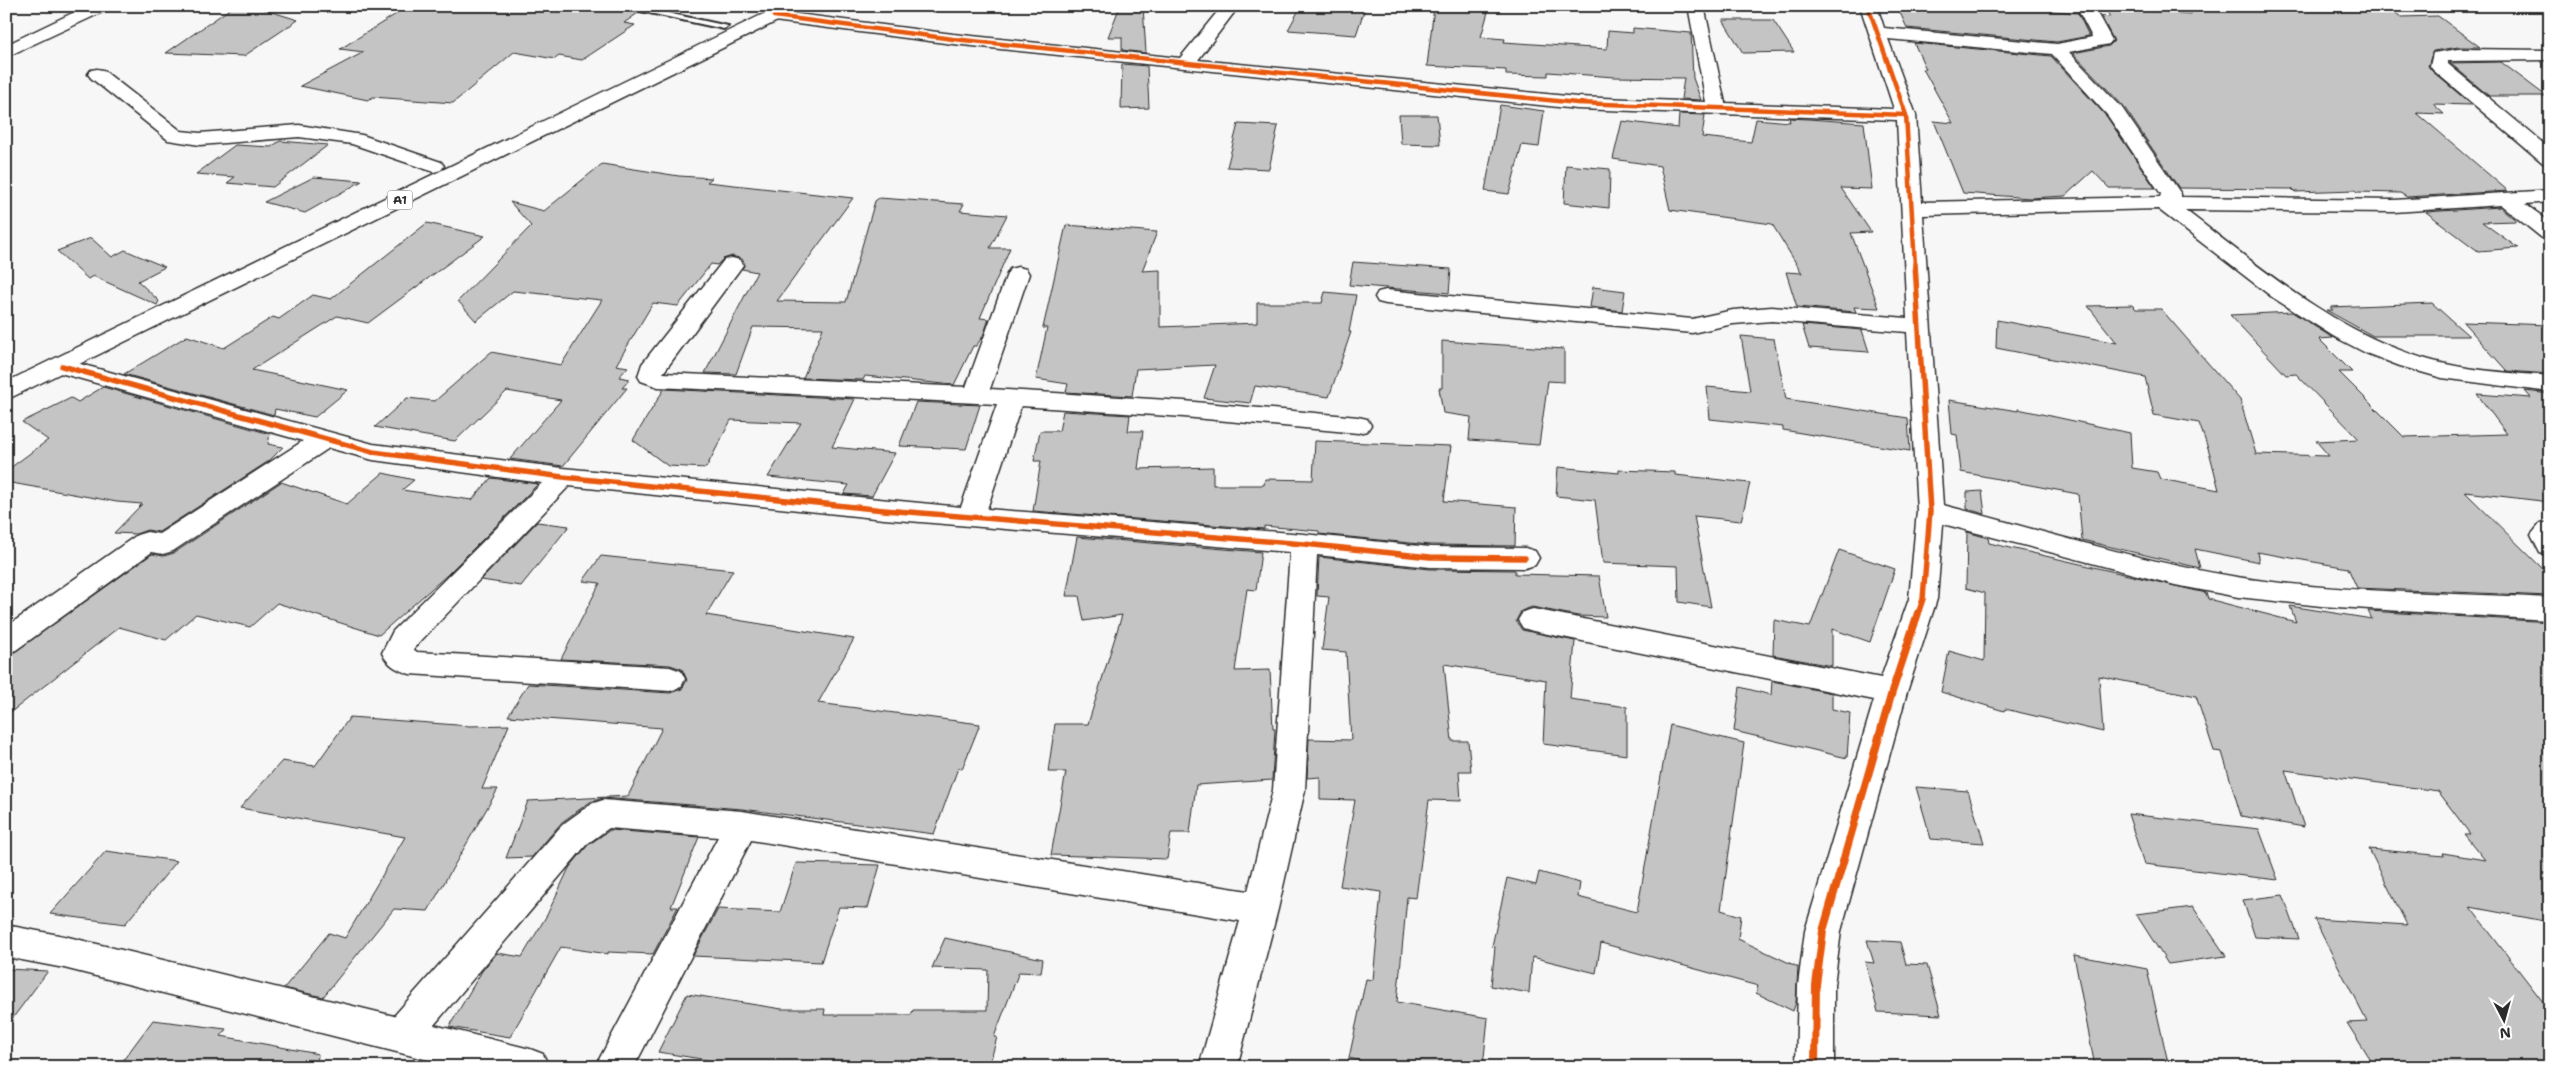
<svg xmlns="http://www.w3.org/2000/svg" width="2556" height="1073" viewBox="0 0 2556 1073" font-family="'Shantell Sans',sans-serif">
<rect width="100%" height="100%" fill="#f7f7f7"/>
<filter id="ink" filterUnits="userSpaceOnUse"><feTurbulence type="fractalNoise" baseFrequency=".02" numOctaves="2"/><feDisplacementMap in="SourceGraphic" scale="10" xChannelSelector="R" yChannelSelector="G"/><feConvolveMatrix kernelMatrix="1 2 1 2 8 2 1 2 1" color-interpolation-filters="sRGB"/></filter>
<g filter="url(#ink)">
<g fill="#c4c4c4" stroke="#2b2b2b">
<polygon points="234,6 253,6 298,20 244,56 166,53"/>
<polygon points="409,6 499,6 583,11 590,7 638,13 624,23 635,25 582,60 559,56 555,59 514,52 453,103 373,97 368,100 300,86 364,52 340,49"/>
<polygon points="1120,6 1143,6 1146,53 1122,50 1122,37 1108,37"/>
<polygon points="1301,6 1338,6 1365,8 1356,35 1288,30"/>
<polygon points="1897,6 2005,6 2078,13 2089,36 2057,42 1907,28"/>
<polygon points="2282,6 2386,6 2401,17 2438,16 2480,47 2459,47 2433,51 2428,66 2432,71 2472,105 2433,104 2444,114 2417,113 2508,191 2407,197 2400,193 2357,192 2355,190 2295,192 2292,189 2179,188 2124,107 2073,53 2109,46 2114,41 2101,16 2110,17 2105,8 2191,14 2185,7 2287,11"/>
<polygon points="1434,7 1488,12 1481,37 1505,39 1504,42 1607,49 1608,31 1633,33 1633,28 1691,33 1693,78 1701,100 1681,99 1684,78 1614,77 1548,72 1548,76 1506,75 1506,70 1427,66"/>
<polygon points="1723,20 1773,20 1794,52 1743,53"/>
<polygon points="1914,43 2051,56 2107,117 2155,188 2109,188 2093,171 2065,196 2030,198 1963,193 1934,121 1953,123 1923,69 1926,69"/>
<polygon points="2501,62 2546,96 2489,96 2450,63"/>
<polygon points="1122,64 1147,66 1149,108 1121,109"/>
<polygon points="1500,105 1544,111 1539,147 1522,145 1509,194 1485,191"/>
<polygon points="1679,114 1705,115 1702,137 1751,142 1756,119 1790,122 1789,118 1808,119 1864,123 1872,189 1841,188 1871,232 1851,233 1879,308 1854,307 1856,312 1797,307 1786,272 1802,273 1772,224 1670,210 1660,166 1613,159 1622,121 1678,128"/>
<polygon points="1399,115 1437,115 1440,145 1401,144"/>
<polygon points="1238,124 1278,126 1269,169 1227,167"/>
<polygon points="280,141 328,145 273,187 227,183 235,177 196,174 235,145 271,147"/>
<polygon points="602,164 679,176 712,178 707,182 853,198 777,301 846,302 875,201 879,198 964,204 960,211 1007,215 990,248 1010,248 980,318 989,319 983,336 976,346 973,346 954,385 865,376 863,380 803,378 823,328 753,327 736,374 705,373 757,272 742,269 745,264 742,259 732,256 723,259 717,265 711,264 678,306 653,303 616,365 628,367 619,377 630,379 622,388 627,388 563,466 510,459 561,400 507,391 455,441 375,427 407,398 435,401 491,352 561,365 602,300 513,291 476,321 458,301 531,226 510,202 544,211"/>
<polygon points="1566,165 1610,169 1609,208 1564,203"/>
<polygon points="314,177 362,181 305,213 264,202"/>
<polygon points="2500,207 2517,221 2482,222 2518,248 2478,251 2426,212"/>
<polygon points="427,223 485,236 368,323 337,316 252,370 348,390 315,417 275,409 274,415 124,374 187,336 224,348 273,317 279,319 313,295 331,299"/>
<polygon points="1066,225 1157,232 1142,271 1160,270 1160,327 1257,323 1257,303 1322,303 1325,292 1356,295 1349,332 1351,332 1329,397 1255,386 1250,403 1204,398 1215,365 1136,369 1132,396 1066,392 1068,384 1036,379 1047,328 1043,328"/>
<polygon points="91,238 112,257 125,250 165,267 138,281 159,301 157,305 93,276 88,279 57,251"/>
<polygon points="1353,262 1451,269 1449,293 1349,285"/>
<polygon points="1593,287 1625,291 1622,311 1590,307"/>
<polygon points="2432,303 2469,336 2373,336 2326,310 2333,310 2330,307"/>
<polygon points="2132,305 2136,309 2161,309 2240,400 2256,454 2329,456 2316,441 2359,439 2296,374 2286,375 2230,315 2292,312 2333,338 2319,339 2352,372 2339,372 2404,437 2507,434 2477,394 2531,398 2525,391 2550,394 2550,502 2465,492 2550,576 2550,596 2357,588 2348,568 2257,552 2259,562 2195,549 2200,568 2082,540 2078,494 1961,472 1957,435 1952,434 1949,400 2018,411 2018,409 2130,433 2132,468 2157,472 2160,479 2219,490 2209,451 2199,423 2154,415 2145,377 1996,348 1997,320 2117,343 2088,306"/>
<polygon points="2463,322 2550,325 2550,374 2507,371"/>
<polygon points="1802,325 1862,330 1869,352 1809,348"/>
<polygon points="1741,336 1774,339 1786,399 1908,418 1910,451 1783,430 1783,427 1710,419 1707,387 1750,391"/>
<polygon points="1442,341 1564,349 1564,382 1548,381 1539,445 1469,440 1471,417 1443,413 1439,388 1442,388"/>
<polygon points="103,387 270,434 268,444 283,447 269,461 159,532 147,530 136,534 114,533 142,504 117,502 6,482 6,471 48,440 22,422 71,398 78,402"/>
<polygon points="664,389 855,399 832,447 895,453 872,496 844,494 849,485 768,477 801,423 731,420 706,468 668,466 633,440"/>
<polygon points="916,402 980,405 966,449 899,446"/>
<polygon points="1063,411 1130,415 1128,431 1143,431 1138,469 1213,467 1213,485 1264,485 1265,479 1313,480 1315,441 1451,446 1444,501 1516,507 1515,546 1430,545 1319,534 1319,531 1264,526 1264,529 1033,511 1041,461 1034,461 1040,431 1059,431"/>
<polygon points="1558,467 1619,473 1619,470 1675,472 1675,475 1750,483 1741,521 1694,516 1711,607 1679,602 1678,566 1603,563 1595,500 1556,496"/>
<polygon points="383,473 414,480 402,490 472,500 491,478 538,484 447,575 379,635 277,603 250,627 196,614 166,640 119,627 6,716 6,658 152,554 164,556 174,553 281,482 347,504"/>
<polygon points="1982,491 1985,514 1967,509 1967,492"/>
<polygon points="537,522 569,526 521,586 481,580"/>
<polygon points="1967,532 1988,538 1989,543 2206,593 2208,599 2296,622 2290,606 2372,619 2368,611 2550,622 2550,922 2470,907 2550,1011 2550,1067 2375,1067 2347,1023 2367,1022 2314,919 2407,925 2369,849 2444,856 2443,853 2485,860 2464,834 2470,834 2438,791 2285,770 2304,827 2241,816 2222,752 2214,751 2196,696 2099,676 2103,732 2005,709 2004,711 1941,692 1949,651 1984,661 1985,593 1966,588"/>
<polygon points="1077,537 1261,552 1256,590 1247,589 1235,671 1270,670 1273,729 1275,729 1272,780 1196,785 1190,833 1171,833 1167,859 1051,855 1066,772 1048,772 1055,724 1088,724 1122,615 1084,621 1079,596 1066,596"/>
<polygon points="1839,550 1895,569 1870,642 1832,629 1832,666 1773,655 1774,620 1810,627"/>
<polygon points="601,556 733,570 706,615 854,639 818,703 980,724 962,769 958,768 934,834 742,809 603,798 590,802 562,822 532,857 506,858 528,801 628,796 662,728 508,716 528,684 670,693 682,689 687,680 682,669 670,665 561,659 600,583 583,581"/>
<polygon points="1319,557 1430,569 1515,570 1515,574 1599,576 1606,617 1578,616 1532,607 1521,611 1516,621 1522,630 1575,641 1570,699 1627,707 1627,755 1543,744 1546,680 1444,664 1452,741 1468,741 1471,771 1459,771 1461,801 1429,800 1416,898 1407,897 1397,1002 1488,1018 1483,1067 1386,1067 1349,1058 1366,979 1373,980 1381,892 1340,886 1355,800 1320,799 1320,777 1307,778 1309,739 1351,740 1346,652 1322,650 1329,597 1317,596"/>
<polygon points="1772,681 1832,693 1832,709 1850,713 1847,758 1734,731 1740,687 1771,695"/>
<polygon points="350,717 470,726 509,725 482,789 498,789 428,911 394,909 323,997 284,988 329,933 345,938 405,837 240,808 282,761 315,766"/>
<polygon points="1670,725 1744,743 1721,910 1741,916 1738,939 1798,967 1796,1002 1793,1011 1756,993 1758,986 1601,943 1596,973 1532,957 1529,993 1491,986 1495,947 1492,946 1507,878 1536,885 1539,872 1580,883 1578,897 1637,912"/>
<polygon points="1916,787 1968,791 1984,843 1931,839"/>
<polygon points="2128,814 2259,829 2278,880 2144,864"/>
<polygon points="610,830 699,837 671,907 678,907 653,954 608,952 608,954 561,947 510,1037 449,1027 482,971 497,953 522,957 547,915 569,868 588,845"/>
<polygon points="106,851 177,861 125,924 50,914"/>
<polygon points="796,863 880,865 868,908 839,907 821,962 693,956 718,909 780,912"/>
<polygon points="2283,895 2299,939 2255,937 2243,900"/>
<polygon points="2193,907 2226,956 2168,964 2136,914"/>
<polygon points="945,938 1043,959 1041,973 1019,972 994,1037 997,1037 989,1067 750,1067 658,1052 687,994 782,1009 825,1009 824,1015 911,1015 913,1010 987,1010 988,970 932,968"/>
<polygon points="1867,940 1900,942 1906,964 1927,965 1941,1015 1878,1012 1865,962 1874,963"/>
<polygon points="2074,955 2147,969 2169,1067 2095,1067"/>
<polygon points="6,969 48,971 6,1027"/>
<polygon points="153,1020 226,1029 221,1036 318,1054 317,1067 118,1067"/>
</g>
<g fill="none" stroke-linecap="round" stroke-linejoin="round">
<g stroke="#2b2b2b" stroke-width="4">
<polygon id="lane" points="617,6 635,6 728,26 724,29"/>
</g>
<g stroke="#2b2b2b" stroke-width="3">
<g id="street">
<polygon points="87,6 109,6 107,10 6,57 6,45"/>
<path d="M1222 6H1239L1198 60 1577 97 1706 102 1688 6H1704L1725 103 1894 109 1860 6H1877L1884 28 2057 44 2092 37 2076 6H2093L2112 40 2109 44 2069 52 2122 108 2181 194V197L2394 200 2550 190V202L2525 204 2550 222V239L2542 238 2501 205 2394 212 2185 210C2261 268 2338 335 2433 361 2471 371 2511 373 2550 376V392L2442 378 2400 366 2366 353 2333 336 2272 297 2158 209 1923 215 1943 505C2040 530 2138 561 2237 577 2338 593 2447 593 2550 598V620L2321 606 2238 597 2175 585 1943 524 1937 599 1907 692 1841 931 1834 985V1067H1796L1798 985 1805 931 1874 700 1533 631 1523 628 1518 620 1523 612 1533 609 1881 678 1909 599 1917 511 1907 332 1772 321 1733 324 1692 333 1386 304 1378 302 1375 297 1378 292 1386 290 1692 319 1733 310 1772 307 1907 318 1897 120 1577 109 953 44 774 21 768 20 765 16 768 12 774 11 953 34 1180 58ZM1888 39 2052 54 2108 116 2161 194 2160 197 1922 202 1916 115Z"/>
<polygon points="2459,49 2550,50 2550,60 2448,61 2448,64 2550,149 2550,165 2543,163 2433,70 2430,66 2433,53"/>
<polygon points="97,69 103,70 181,131 200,133 299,125 362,135 441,162 444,166 441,170 434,172 352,144 299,137 200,145 168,140 91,78 88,74 91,70"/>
<path d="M732 258 740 260 743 265 663 373 966 387 1007 274 1010 269 1018 267 1026 269 1029 274 990 389 1184 401 1358 417 1367 419 1371 425 1367 431 1358 433 1184 417 1021 406 987 509 1304 534 1430 547 1525 548 1535 551 1539 558 1535 565 1525 568 1430 567 1317 555 1305 790 1278 909 1237 1067H1199L1240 921 751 840 634 1067H595L718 837 609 828 587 844 434 1025 530 1049 543 1054 549 1067H456L64 968 6 957V925L64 936 394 1016 563 824 591 804 603 800 742 811 1248 891 1273 790 1290 552 884 519 569 486 413 649 417 652 670 667 681 671 685 679 681 687 670 691 410 674C397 670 388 665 382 653L393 631 542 483 373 460 329 448 173 551 163 554 152 552 16 650 6 653V627L137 535 147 532 159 534 303 441 53 371 50 366 53 361 62 359 373 444 563 468 961 507 997 404 658 387 641 381 638 376 642 364 724 260Z"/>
<polygon points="2550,522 2550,556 2540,553 2531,535 2540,524"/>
</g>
</g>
<g stroke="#2b2b2b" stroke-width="3">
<polygon id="highway" points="780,6 802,6 800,10 6,400 6,382"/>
</g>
<use href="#lane" fill="#fff" fill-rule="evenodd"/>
<use href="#street" fill="#fff" fill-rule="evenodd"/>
<use href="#highway" fill="#fff" fill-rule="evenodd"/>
<g stroke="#fff" stroke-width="6">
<g id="cycleway-far2">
<polyline points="1868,6 1906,115 1915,265"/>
<polyline points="774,16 953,39 1577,103 1906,115"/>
</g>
</g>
<g stroke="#fff" stroke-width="9">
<g id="cycleway-far1">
<polyline points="1915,264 1930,511 1923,599 1918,614"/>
<polyline points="62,366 373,452 563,477 884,510 1304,544 1430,557 1525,558"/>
</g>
</g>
<g stroke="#fff" stroke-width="11">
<polyline id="cycleway" points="1815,1067 1816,985 1823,931 1892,692 1918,613"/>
</g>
<use href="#cycleway-far2" stroke="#e8590c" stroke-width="4.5"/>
<use href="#cycleway-far1" stroke="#e8590c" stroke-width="5.5"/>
<use href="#cycleway" stroke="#e8590c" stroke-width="8"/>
</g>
</g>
<g text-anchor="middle" stroke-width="4.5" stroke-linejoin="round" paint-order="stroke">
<rect fill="#fff" stroke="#6b6b6b" stroke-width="1" x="387.5" y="190.5" width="25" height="19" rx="4"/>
<g font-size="12" font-weight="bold" fill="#2b2b2b">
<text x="400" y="204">A1</text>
</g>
</g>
<rect width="2556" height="1073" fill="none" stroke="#fff" stroke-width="25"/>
<rect x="12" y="12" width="2531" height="1048" fill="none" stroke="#2b2b2b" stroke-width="2" filter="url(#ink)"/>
<g transform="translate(2504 1020) rotate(174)" stroke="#ffffff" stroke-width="4" paint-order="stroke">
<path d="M0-4L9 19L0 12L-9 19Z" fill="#2b2b2b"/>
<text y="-8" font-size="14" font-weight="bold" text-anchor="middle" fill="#2b2b2b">N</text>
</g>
</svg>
